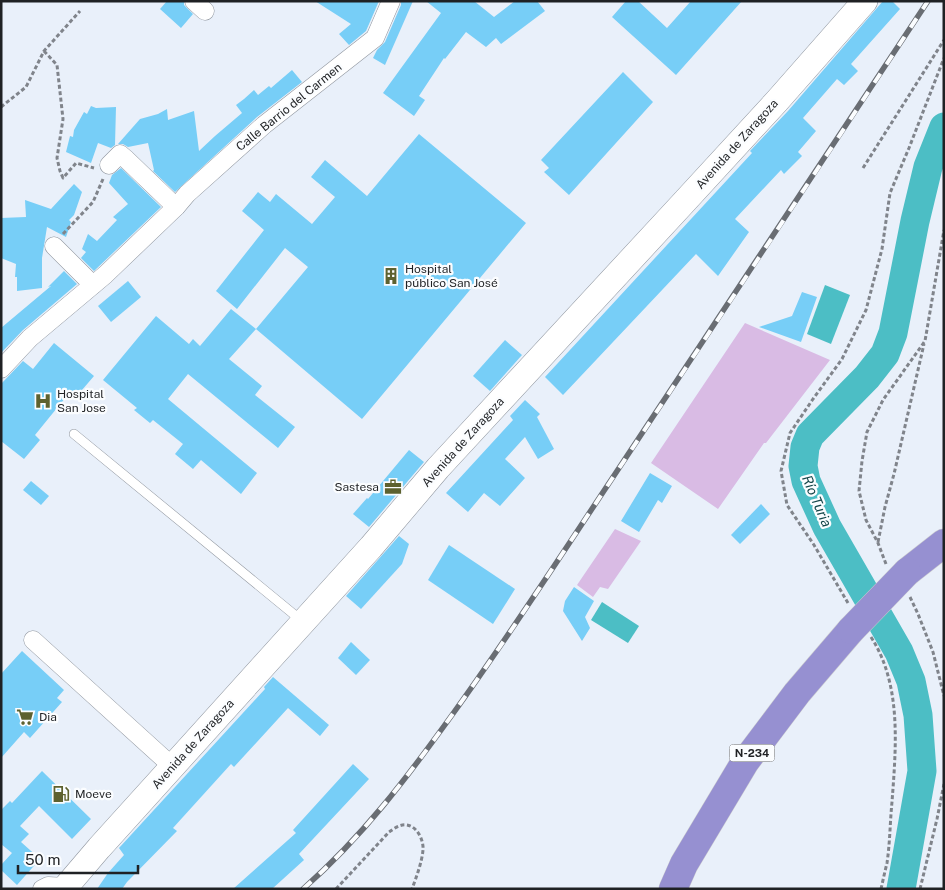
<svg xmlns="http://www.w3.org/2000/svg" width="945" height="890" viewBox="0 0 945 890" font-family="'Public Sans',sans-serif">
<rect width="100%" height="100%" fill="#e9f0fa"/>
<g fill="#d9bbe4">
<polygon points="745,323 830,360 766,443 764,443 718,509 651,463"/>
<polygon points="615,529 641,541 608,589 600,587 593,597 577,585"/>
</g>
<g fill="#4cbec5">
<polygon points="825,285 850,295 831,344 807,334"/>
<polygon points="602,602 639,626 628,643 591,620"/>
</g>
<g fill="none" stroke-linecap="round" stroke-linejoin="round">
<polyline stroke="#4cbec5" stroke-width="29" points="901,889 922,771 918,715 911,681 899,652 827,527 806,481 803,466 805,447 810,435 867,377 885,354 893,333 915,221 928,167 944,127"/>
</g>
<g fill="#77cef7">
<polygon points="167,1 184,1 184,5 193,14 181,28 160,9"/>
<polygon points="315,1 379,1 366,31 349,45 339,34 351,24"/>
<polygon points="401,1 413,1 385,65 373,58 377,50 385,42 401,5"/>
<polygon points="426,1 474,1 494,17 515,1 537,1 545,11 501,44 496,38 486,47 466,32 445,59 444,58 419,96 425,100 414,116 383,93 441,13"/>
<polygon points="626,1 638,1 667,28 691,1 742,1 676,75 612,17"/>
<polygon points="883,1 892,1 900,9 851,64 858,71 844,85 837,79 803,118 816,131 798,152 802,156 784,174 781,170 735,219 749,232 718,276 696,254 563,395 545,377 752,153 750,151 788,111"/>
<polygon points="292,70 302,82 257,117 175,192 153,171 154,170 148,143 128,147 123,144 118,144 140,119 158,114 167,109 168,120 194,111 199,151 215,136 242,113 236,105 244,99 254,90 258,95 269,86 271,88"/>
<polygon points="623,72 653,102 569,195 544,172 549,168 541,160"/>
<polygon points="91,106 96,108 116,107 115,145 111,148 98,143 91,163 66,152 70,136 73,137 74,130 84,112 87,114"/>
<polygon points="419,134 526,223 362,419 256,329 308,267 285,248 237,309 216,291 264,230 242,211 258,192 270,202 276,194 312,224 335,197 311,177 325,160 367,196"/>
<polygon points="121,168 161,207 94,271 81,258 86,252 82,249 88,234 97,241 117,220 113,217 128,204 109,183 112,175"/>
<polygon points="74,184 82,192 74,215 69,220 71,222 66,237 47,227 42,258 42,288 17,291 17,277 15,277 16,264 1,258 1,218 26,217 25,200 51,209"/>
<polygon points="64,271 77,284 23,330 1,353 1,328 51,286 48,287"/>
<polygon points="128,281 141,297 111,322 98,306"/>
<polygon points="802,292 817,297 801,342 759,327 792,316"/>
<polygon points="231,309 256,329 229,359 262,386 255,395 295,427 278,448 188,374 168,399 257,473 241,494 201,460 193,469 175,454 183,444 153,420 150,423 134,410 137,408 103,380 156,316 189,344 193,339 200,346"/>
<polygon points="505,340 522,355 490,391 473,376"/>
<polygon points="54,343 94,376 76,397 70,392 35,435 40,440 24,459 1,441 1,384 23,361 33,369"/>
<polygon points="525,400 540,414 537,417 554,449 538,459 525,437 505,459 525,478 500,506 484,493 468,512 446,493 513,420 510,416"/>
<polygon points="409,450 424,462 369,527 353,514 367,498 368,499"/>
<polygon points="650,473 672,486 662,503 658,500 639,532 621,521"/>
<polygon points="31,481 49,496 41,505 23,490"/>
<polygon points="761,504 770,514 740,544 731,535"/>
<polygon points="399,536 409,544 402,564 361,609 346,596"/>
<polygon points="449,545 515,589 493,624 428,580"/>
<polygon points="574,587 594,601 585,617 590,628 582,641 563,611 565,601"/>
<polygon points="351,642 370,660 356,675 338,658"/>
<polygon points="22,651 64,690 57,698 62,702 30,738 24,732 1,758 1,674"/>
<polygon points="273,677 329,725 320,736 288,708 234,767 231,764 173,828 177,831 127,882 122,889 97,889 108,873 124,855 119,848 265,689 264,687"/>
<polygon points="353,764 369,779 299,854 304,860 272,889 233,889 296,833 293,830"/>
<polygon points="42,771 91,819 72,839 39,806 20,826 29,834 21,842 40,859 17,885 1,870 1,865 12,853 1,844 1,810 10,801 12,803"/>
</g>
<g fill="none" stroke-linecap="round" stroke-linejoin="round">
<g stroke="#90969f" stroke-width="10">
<polyline id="lane" points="74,434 302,621"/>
</g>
<g stroke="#90969f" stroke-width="19">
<g id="street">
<polyline points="194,1 205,11"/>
<polyline points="109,165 120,154 126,159 176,207"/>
<polyline points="54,246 93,285"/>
<polyline points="1,369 30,338 105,275 176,207 187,194 264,125 375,38 391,1"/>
<polyline points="33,640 173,767"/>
<polyline points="42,889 48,886 66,887"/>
</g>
</g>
<g stroke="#90969f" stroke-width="26">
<polyline id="secondary" points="64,889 99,848 371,547 438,468 686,200 777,101 865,1"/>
</g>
<g stroke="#cececf" stroke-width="29">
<g id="highway">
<polyline points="907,572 944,543"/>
<polyline points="673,889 684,864 745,762 797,693 851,630"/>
</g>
</g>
<g stroke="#80848b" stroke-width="3" stroke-dasharray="4 2.5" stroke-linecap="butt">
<polyline points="44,51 57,65 63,119 57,158 60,171 63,178 76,163 94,168"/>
<polyline points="1,107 26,87 44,51 80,11"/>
<polyline points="863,168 944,40"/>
<polyline points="63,234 93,202 103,179"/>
<polyline points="878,542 885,507 894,474 924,344"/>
<polyline points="886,564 878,543 866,520 859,491 862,461 867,432 883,400 925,341 944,230"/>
<polyline points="910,597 918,614 933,652 944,696"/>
<polyline points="848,603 814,545 787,505 781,471 790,433 813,399 842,359 866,310 882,249 890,193 909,148 944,58"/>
<path d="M871 637C902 685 896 747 892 802 890 822 890 843 887 863 885 871 883 880 881 889"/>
<path d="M336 889 389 832C392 830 396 827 399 826 414 820 424 838 423 850 422 862 416 878 412 889"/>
<polyline points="920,889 937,819 944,784"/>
</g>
<use href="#lane" stroke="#fff" stroke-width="9"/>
<use href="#street" stroke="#fff" stroke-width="18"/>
<use href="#secondary" stroke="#fff" stroke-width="25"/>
<use href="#highway" stroke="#9690d1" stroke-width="28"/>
<g stroke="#696d73" stroke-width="5.5">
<path id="rail" d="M303 889C363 836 406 779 452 715 496 654 537 592 578 530 695 354 812 178 928 1"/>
</g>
<use href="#rail" stroke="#fbfdff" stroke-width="4" stroke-dasharray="11" stroke-linecap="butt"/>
<g stroke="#cececf" stroke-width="29" stroke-linecap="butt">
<polyline id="highway-bridge" points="851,630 907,572"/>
</g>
<use href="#highway-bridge" stroke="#9690d1" stroke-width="28"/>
</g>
<defs>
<g id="building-bare" transform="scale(1.35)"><path d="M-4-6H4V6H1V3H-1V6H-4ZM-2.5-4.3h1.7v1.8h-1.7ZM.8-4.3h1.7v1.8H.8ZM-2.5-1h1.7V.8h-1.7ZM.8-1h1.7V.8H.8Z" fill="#5d612f" stroke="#fbfdff" stroke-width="2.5" paint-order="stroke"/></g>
<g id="hospital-bare" transform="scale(1.35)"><path d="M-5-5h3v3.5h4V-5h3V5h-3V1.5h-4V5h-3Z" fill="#5d612f" stroke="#fbfdff" stroke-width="2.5" paint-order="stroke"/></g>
<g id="office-bare" transform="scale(1.35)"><path d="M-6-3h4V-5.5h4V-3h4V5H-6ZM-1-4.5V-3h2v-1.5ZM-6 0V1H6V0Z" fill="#5d612f" stroke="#fbfdff" stroke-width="2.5" paint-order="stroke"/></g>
<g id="supermarket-bare" transform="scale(1.35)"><path d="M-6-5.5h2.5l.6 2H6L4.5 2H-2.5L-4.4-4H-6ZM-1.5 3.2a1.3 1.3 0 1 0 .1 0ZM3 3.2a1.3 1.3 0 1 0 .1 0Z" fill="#5d612f" stroke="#fbfdff" stroke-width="2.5" paint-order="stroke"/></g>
<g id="fuel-bare" transform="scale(1.35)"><path d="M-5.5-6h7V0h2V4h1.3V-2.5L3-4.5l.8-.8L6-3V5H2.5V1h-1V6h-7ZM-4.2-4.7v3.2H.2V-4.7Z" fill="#5d612f" stroke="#fbfdff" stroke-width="2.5" paint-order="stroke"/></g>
</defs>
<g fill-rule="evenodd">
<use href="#building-bare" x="391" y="276"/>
<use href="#hospital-bare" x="43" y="401"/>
<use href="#office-bare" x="393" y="487"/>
<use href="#supermarket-bare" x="25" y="717"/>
<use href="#fuel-bare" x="61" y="794"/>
</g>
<g text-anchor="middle" stroke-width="4.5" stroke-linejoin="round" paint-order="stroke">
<rect fill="#fbfdff" stroke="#616366" stroke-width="1" x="729.5" y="744.5" width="45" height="17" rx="4"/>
<g font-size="11" font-weight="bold" fill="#1f2124">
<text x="752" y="757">N-234</text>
</g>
<g font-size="12" fill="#1f2124" stroke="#fbfdff">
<text transform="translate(289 107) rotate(-39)" y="4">Calle Barrio del Carmen</text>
<text transform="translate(737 144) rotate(-48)" y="4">Avenida de Zaragoza</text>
<text transform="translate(463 442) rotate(-48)" y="4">Avenida de Zaragoza</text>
<text transform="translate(193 744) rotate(-48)" y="4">Avenida de Zaragoza</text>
</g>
<g font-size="12" fill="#1f2124" stroke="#fbfdff" text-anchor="start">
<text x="405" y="273">Hospital<tspan x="405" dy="14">público San José</tspan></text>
<text x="57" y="398">Hospital<tspan x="57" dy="14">San Jose</tspan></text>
<text x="379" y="491" text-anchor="end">Sastesa</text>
<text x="39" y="721">Dia</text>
<text x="75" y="798">Moeve</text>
</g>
<g font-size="14" font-style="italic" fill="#15474a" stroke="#fbfdff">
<text transform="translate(817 501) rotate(67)" y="5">Río Turia</text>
</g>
</g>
<rect width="945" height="890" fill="none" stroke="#1f2124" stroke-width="5"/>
<path d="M18 865v8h120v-8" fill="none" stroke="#1f2124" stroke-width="2.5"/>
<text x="25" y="865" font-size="15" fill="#1f2124" stroke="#fbfdff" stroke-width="4" paint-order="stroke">50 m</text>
</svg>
